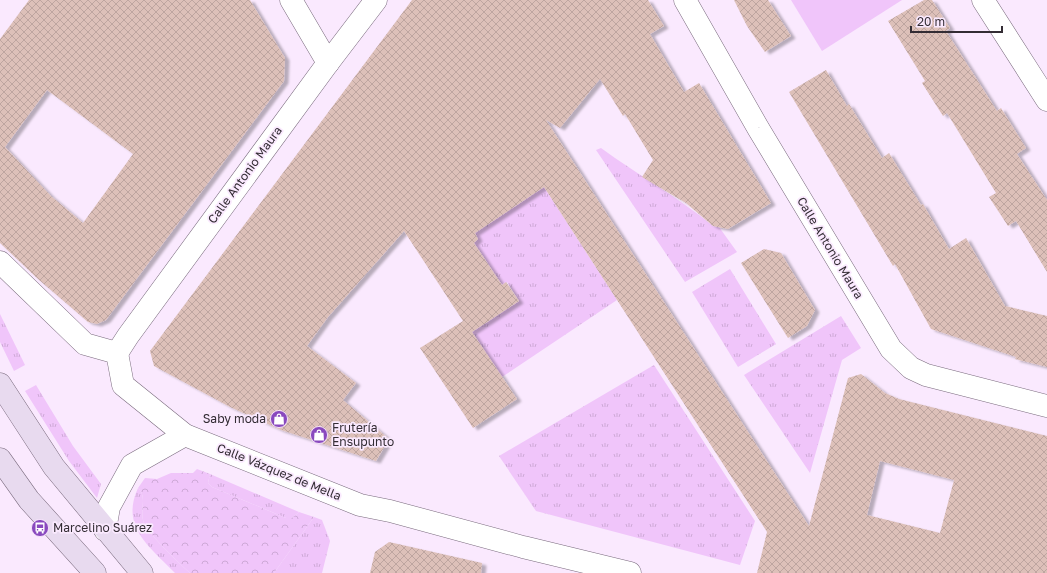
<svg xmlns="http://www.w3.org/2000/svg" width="1047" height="573" viewBox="0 0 1047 573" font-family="'Golos Text',sans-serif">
<defs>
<pattern id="grass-tufts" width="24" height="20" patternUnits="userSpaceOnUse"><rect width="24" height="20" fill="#f0c5fa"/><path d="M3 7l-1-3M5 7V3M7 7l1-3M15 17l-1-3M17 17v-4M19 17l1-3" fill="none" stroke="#cea9d7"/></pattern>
<pattern id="forest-crowns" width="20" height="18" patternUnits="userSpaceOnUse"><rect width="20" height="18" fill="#f0c5fa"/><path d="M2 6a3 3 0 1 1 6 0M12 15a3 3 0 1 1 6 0" fill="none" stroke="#cea9d7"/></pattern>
<pattern id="building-cross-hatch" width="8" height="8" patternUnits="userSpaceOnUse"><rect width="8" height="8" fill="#ddc0b9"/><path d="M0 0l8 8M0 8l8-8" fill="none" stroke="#bea5a0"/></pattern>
<filter id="shadow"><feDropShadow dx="4.5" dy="2.5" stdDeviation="1" flood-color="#0004"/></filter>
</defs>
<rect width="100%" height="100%" fill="#fae9fe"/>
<g fill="url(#grass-tufts)">
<path d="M601 148C638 175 678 197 713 226L719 227 737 252 685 282 596 150Z"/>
<polygon points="544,187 617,300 502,377 472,332 519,301 507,282 502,285 474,243 478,239 475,233"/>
<polygon points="730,269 776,344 738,367 692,292"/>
<polygon points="0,314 25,365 14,371 0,342"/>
<polygon points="841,316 861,348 842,360 810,473 744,375"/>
<polygon points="654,365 755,521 740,565 536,511 499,456"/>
<polygon points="36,385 73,446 101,484 97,498 69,461 25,391"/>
<polygon points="210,474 299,512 292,518 286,518 212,487 208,483"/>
<path d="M138 488C148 497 139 511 144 523 151 537 178 562 190 573H175C150 547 120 527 138 488Z"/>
<polygon points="314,517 322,520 330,541 322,573 274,573"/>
</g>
<path fill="url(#forest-crowns)" d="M197 469 210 474 208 483 212 487 286 518H292L299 512 314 517 274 573H190C178 562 151 537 144 523 139 511 148 497 138 488L145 478 157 479 171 473H193Z"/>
<polygon fill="#f0c5fa" points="791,0 902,0 822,51"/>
<g fill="url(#building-cross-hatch)" fill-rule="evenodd" filter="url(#shadow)">
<path d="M29 0H250L285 58 284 81 106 320 97 324 88 322 38 279 0 243V39ZM47 90 133 154 83 223 51 196 5 147Z"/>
<path d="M412 0H648L664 26 650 34 684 92 699 83 771 203 728 229 713 226 686 203 642 177 653 160 625 114 623 116 600 79 560 128 546 120 809 526 848 378 861 374 885 393 899 399 1047 436V573H757L767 532 544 187 475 233 478 239 474 243 502 285 506 282 519 301 472 332 517 399 473 428 420 348 463 321 404 231 328 317 307 346 356 383 343 400 389 439 376 461 281 430 230 407 154 366 150 351ZM880 461 954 480 940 533 867 515Z"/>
<polygon points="734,0 768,0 791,36 765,52 747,26"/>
<polygon points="924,0 932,0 950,28 946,31 997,111 1001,108 1026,148 1017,154 1047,200 1047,272 1016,221 1008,226 989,197 996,193 947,113 943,116 922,83 925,81 888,21"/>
<polygon points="826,70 847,106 849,104 882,158 889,153 921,205 923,204 949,249 966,238 1005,306 1047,316 1047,367 1015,359 1016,357 931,329 895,264 893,266 789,92"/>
<polygon points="764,249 781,253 815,310 807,326 788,338 741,263"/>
<polygon points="389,542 482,563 481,573 370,573 375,552"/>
</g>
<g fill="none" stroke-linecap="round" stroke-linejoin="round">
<g stroke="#796a7d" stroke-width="23">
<g id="street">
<polyline points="291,0 328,63"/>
<polyline points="685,0 758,128 891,349 911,368 926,375 1047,406"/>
<polyline points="983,0 1047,100"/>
<polyline points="0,262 85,344 117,353 123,385 185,435 360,505 390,511 523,547 630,573"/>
<polyline points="117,353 128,336 328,63 376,0"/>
<polyline points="105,530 109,507 132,465 185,435"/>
</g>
</g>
<g stroke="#796a7d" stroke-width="23">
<g id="secondary">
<polyline points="0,384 54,467 142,573"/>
<polyline points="0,459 29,500 95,573"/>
</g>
</g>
<use href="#street" stroke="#fff" stroke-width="22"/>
<use href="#secondary" stroke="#e8daef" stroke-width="22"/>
</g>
<defs>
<g id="shop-disc" transform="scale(0.9)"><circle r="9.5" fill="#8949be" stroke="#fae9fe"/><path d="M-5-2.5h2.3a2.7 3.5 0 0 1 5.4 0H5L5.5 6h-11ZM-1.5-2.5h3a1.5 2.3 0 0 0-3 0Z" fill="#fff"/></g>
<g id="bus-disc" transform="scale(0.9)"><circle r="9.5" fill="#8949be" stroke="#fae9fe"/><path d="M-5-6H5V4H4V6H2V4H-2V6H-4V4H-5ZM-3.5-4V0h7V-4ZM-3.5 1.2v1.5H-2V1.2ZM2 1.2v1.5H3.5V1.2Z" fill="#fff"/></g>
</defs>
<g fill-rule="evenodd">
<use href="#shop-disc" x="279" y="419"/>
<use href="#shop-disc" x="319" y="435"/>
<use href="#bus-disc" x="40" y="528"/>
</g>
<g text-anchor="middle" stroke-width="3.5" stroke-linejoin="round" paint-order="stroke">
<g font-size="12" fill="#332c34" stroke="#fae9fe">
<text transform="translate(245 175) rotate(-54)" y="4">Calle Antonio Maura</text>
<text transform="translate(830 248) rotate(59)" y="4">Calle Antonio Maura</text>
<text transform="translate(279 472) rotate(22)" y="4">Calle Vázquez de Mella</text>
</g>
<g font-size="12" fill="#332c34" stroke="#fae9fe" text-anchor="start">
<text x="266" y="423" text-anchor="end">Saby moda</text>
<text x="332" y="432">Frutería<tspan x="332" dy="14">Ensupunto</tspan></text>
<text x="53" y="532">Marcelino Suárez</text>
</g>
</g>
<path d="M911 26v6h91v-6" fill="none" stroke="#332c34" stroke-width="2"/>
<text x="917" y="26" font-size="12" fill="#332c34" stroke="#fae9fe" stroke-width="3" paint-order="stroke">20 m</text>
</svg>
